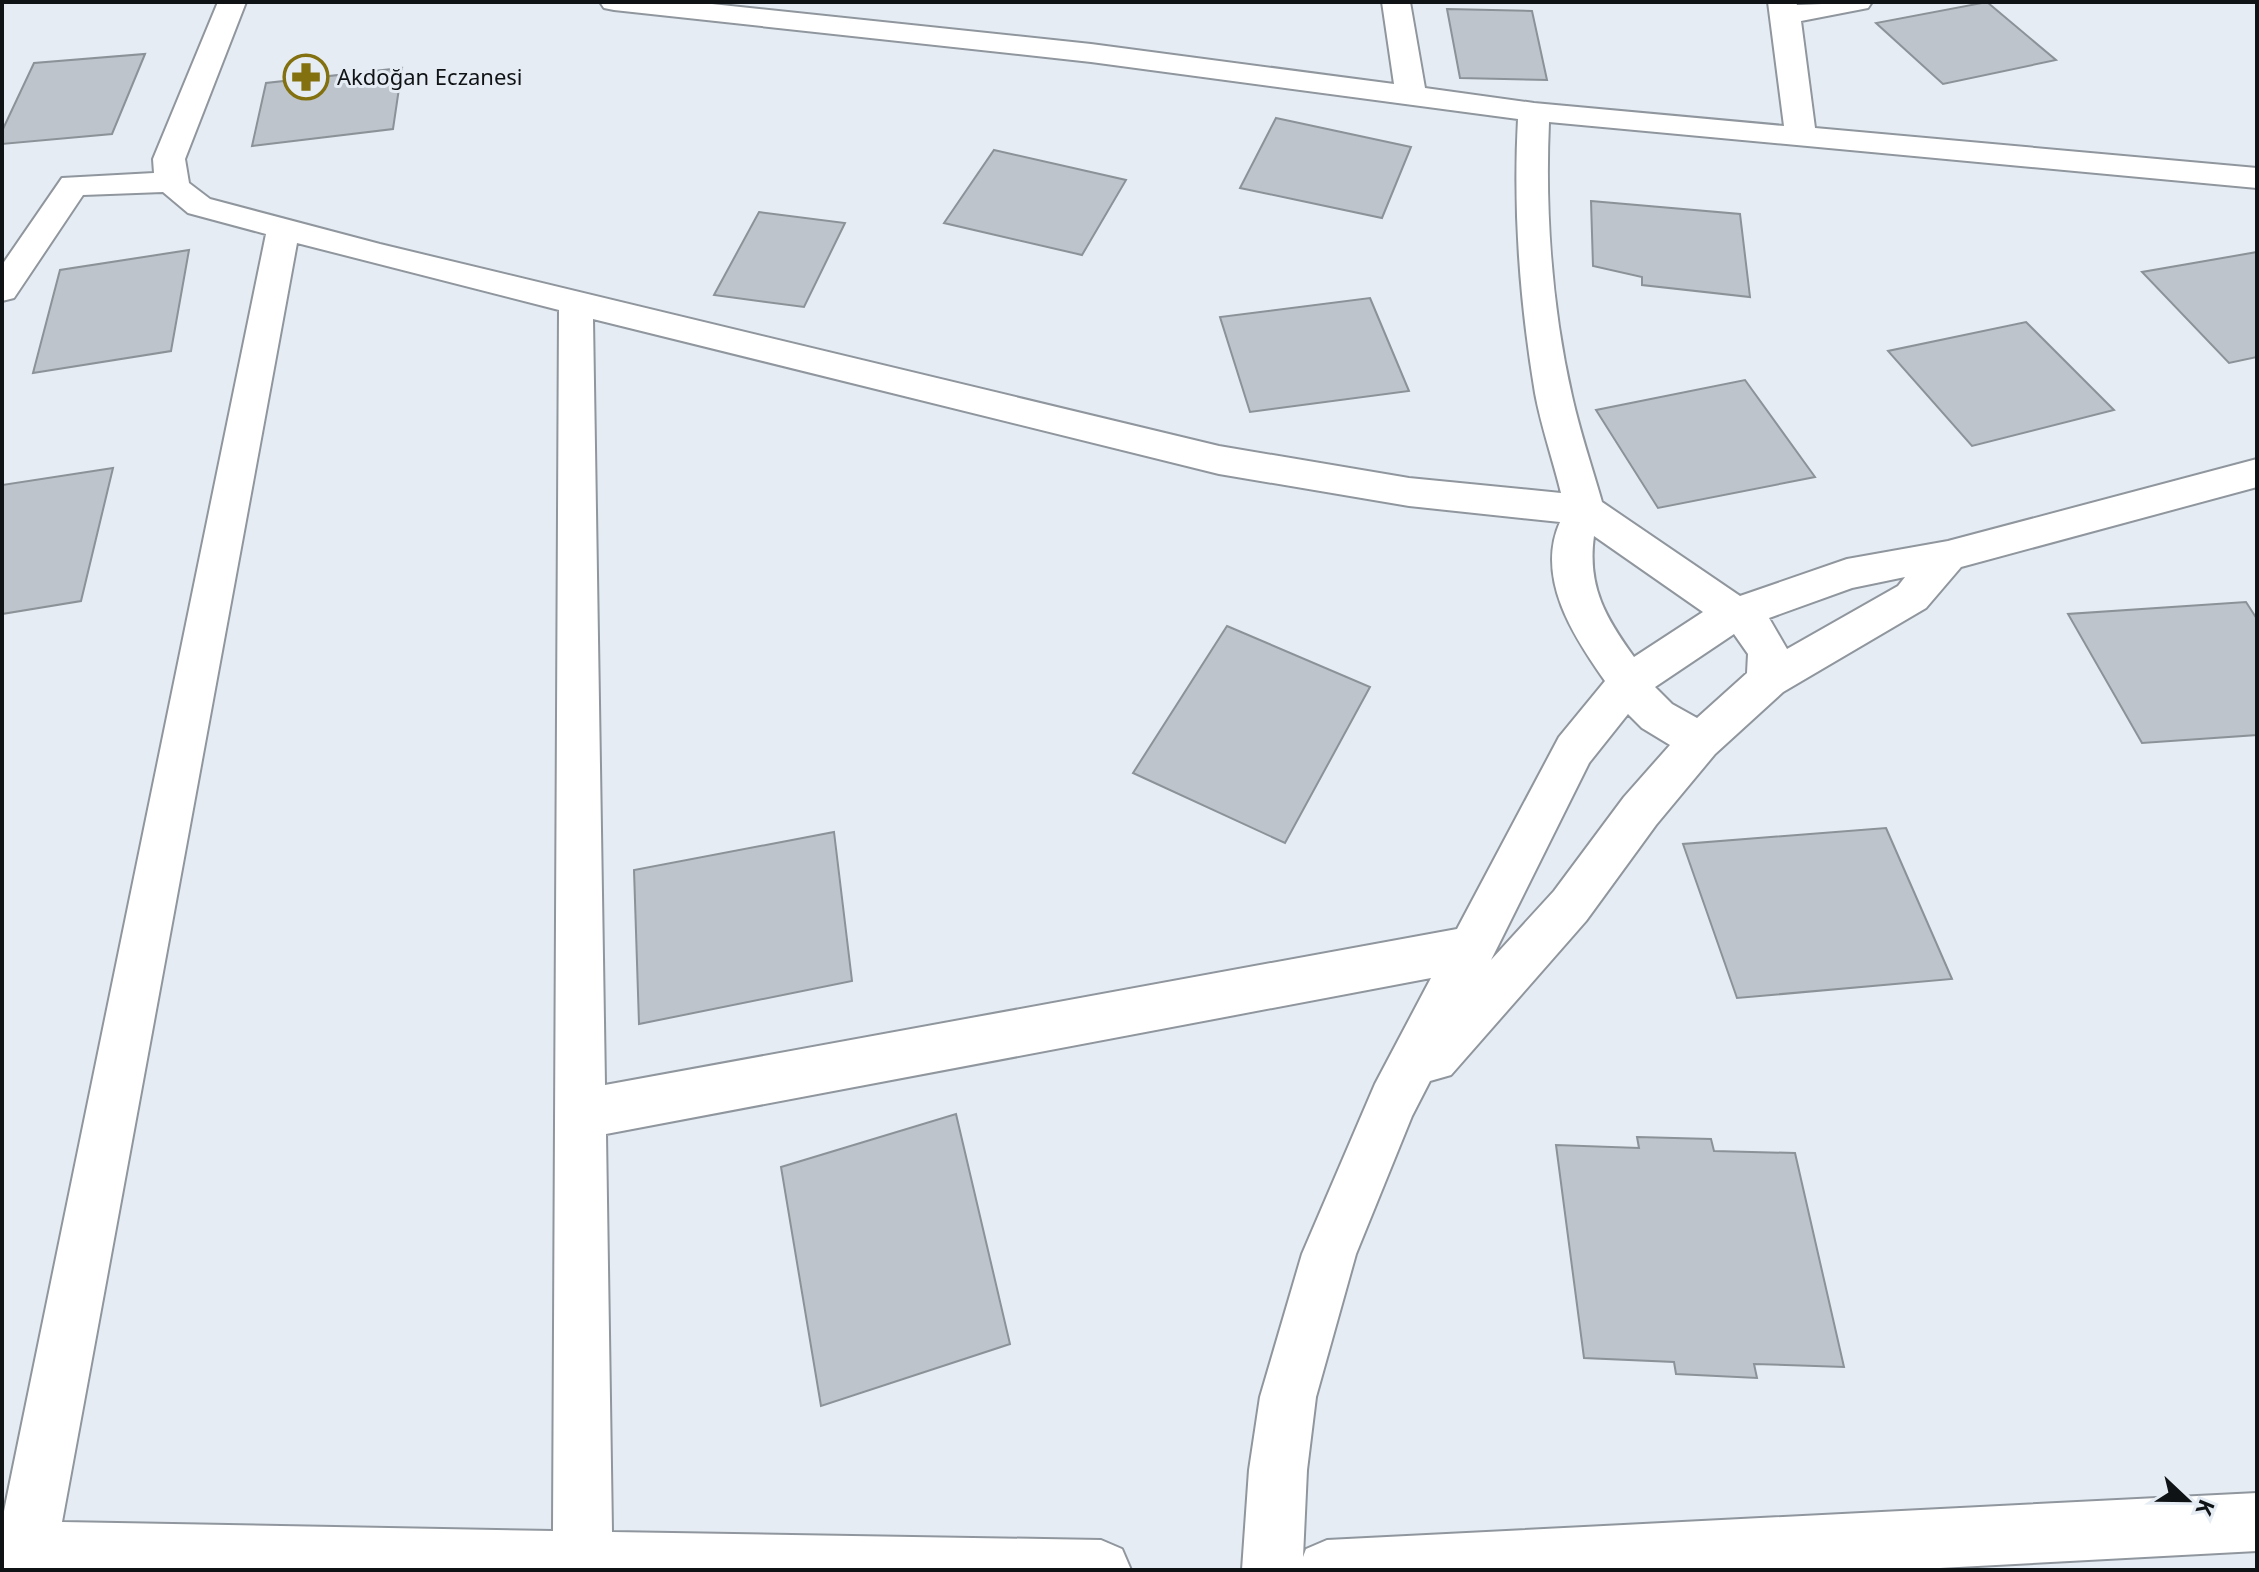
<svg xmlns="http://www.w3.org/2000/svg" width="2259" height="1572" viewBox="0 0 2259 1572" font-family="'Noto Sans',sans-serif">
<rect width="100%" height="100%" fill="#e5ecf3"/>
<g fill="#bdc4cb" stroke="#8b9298" stroke-width="2">
<polygon points="1987,2 2056,60 1943,84 1876,23"/>
<polygon points="1447,9 1532,11 1547,80 1460,78"/>
<polygon points="145,54 112,134 2,144 2,131 34,63"/>
<polygon points="402,68 393,129 252,146 266,83"/>
<polygon points="1276,118 1411,147 1382,218 1240,188"/>
<polygon points="994,150 1126,180 1082,255 944,223"/>
<polygon points="1591,201 1740,214 1750,297 1642,285 1642,277 1593,266"/>
<polygon points="759,212 845,223 804,307 714,295"/>
<polygon points="189,250 171,351 33,373 60,270"/>
<polygon points="2257,252 2257,357 2229,363 2142,272"/>
<polygon points="1370,298 1409,391 1250,412 1220,317"/>
<polygon points="2026,322 2114,410 1972,446 1888,351"/>
<polygon points="1745,380 1815,477 1658,508 1596,410"/>
<polygon points="113,468 81,601 2,614 2,485"/>
<polygon points="2246,602 2257,619 2257,735 2142,743 2068,614"/>
<polygon points="1227,626 1370,687 1285,843 1133,773"/>
<polygon points="1886,828 1952,979 1737,998 1683,844"/>
<polygon points="834,832 852,981 639,1024 634,870"/>
<polygon points="956,1114 1010,1344 821,1406 781,1167"/>
<polygon points="1637,1137 1711,1139 1714,1151 1795,1153 1844,1367 1754,1364 1757,1378 1676,1374 1674,1362 1584,1358 1556,1145 1639,1148"/>
</g>
<g fill="none" stroke-linecap="round" stroke-linejoin="round">
<g stroke="#90969d" stroke-width="4">
<path id="minor" d="M218 2H246L185 159 189 183 210 199 380 244 1219 446 1409 478 1561 493C1553 460 1541 426 1535 393 1520 303 1513 210 1518 119L1091 62 614 10 604 8 600 2H693L1091 44 1394 84 1382 2H1410L1425 88 1534 103 1784 126 1768 2H1796L1797 5 1872 2 1868 8 1801 21 1815 128 2257 168V188L1549 122C1545 212 1552 308 1572 396 1580 432 1592 467 1602 502L1740 596 1847 559 1948 541 2257 459V487L1961 567 1926 608 1783 692 1715 754 1656 825 1586 921 1451 1075 1430 1081 1412 1116 1356 1254 1316 1397 1307 1470 1303 1557 1306 1549 1327 1540 2257 1493V1551L1902 1570H1242L1249 1470 1260 1397 1302 1254 1375 1084 1431 978 606 1134 612 1532 1101 1540 1122 1549 1131 1570H2V1521L266 234 188 213 163 192 83 195 14 298 2 301V265L62 178 154 173 153 159ZM297 243 559 310 553 1531 62 1522ZM593 319 1219 474 1409 506 1560 522C1535 578 1574 637 1605 681L1559 737 1457 929 605 1085ZM1594 536 1703 612 1634 657C1606 618 1587 587 1594 536ZM1905 577 1898 586 1787 649 1769 618 1852 588ZM1734 634 1748 654 1747 673 1697 718 1672 704 1655 687ZM1628 714 1642 728 1670 745 1624 797 1554 891 1491 960 1589 763Z"/>
</g>
<use href="#minor" fill="#fff" fill-rule="evenodd"/>
</g>
<defs>
<g id="pharmacy-ring" transform="scale(2.3)"><circle r="9.5" fill="#e5ecf3" stroke="#83700f" stroke-width="1.5"/><path d="M-2-6h4v4h4v4h-4v4h-4v-4h-4v-4h4Z" fill="#83700f"/></g>
</defs>
<g fill-rule="evenodd">
<use href="#pharmacy-ring" x="306" y="77"/>
</g>
<g text-anchor="middle" stroke-width="6" stroke-linejoin="round" paint-order="stroke">
<g font-size="22" fill="#101315" stroke="#e5ecf3" text-anchor="start">
<text x="337" y="85">Akdoğan Eczanesi</text>
</g>
</g>
<rect width="2259" height="1572" fill="none" stroke="#101315" stroke-width="8"/>
<g transform="translate(2187 1500) rotate(112)" stroke="#e5ecf3" stroke-width="6" paint-order="stroke">
<path d="M0-6L14 30L0 20L-14 30Z" fill="#101315"/>
<text y="-12" font-size="22" font-weight="bold" text-anchor="middle" fill="#101315">K</text>
</g>
</svg>
